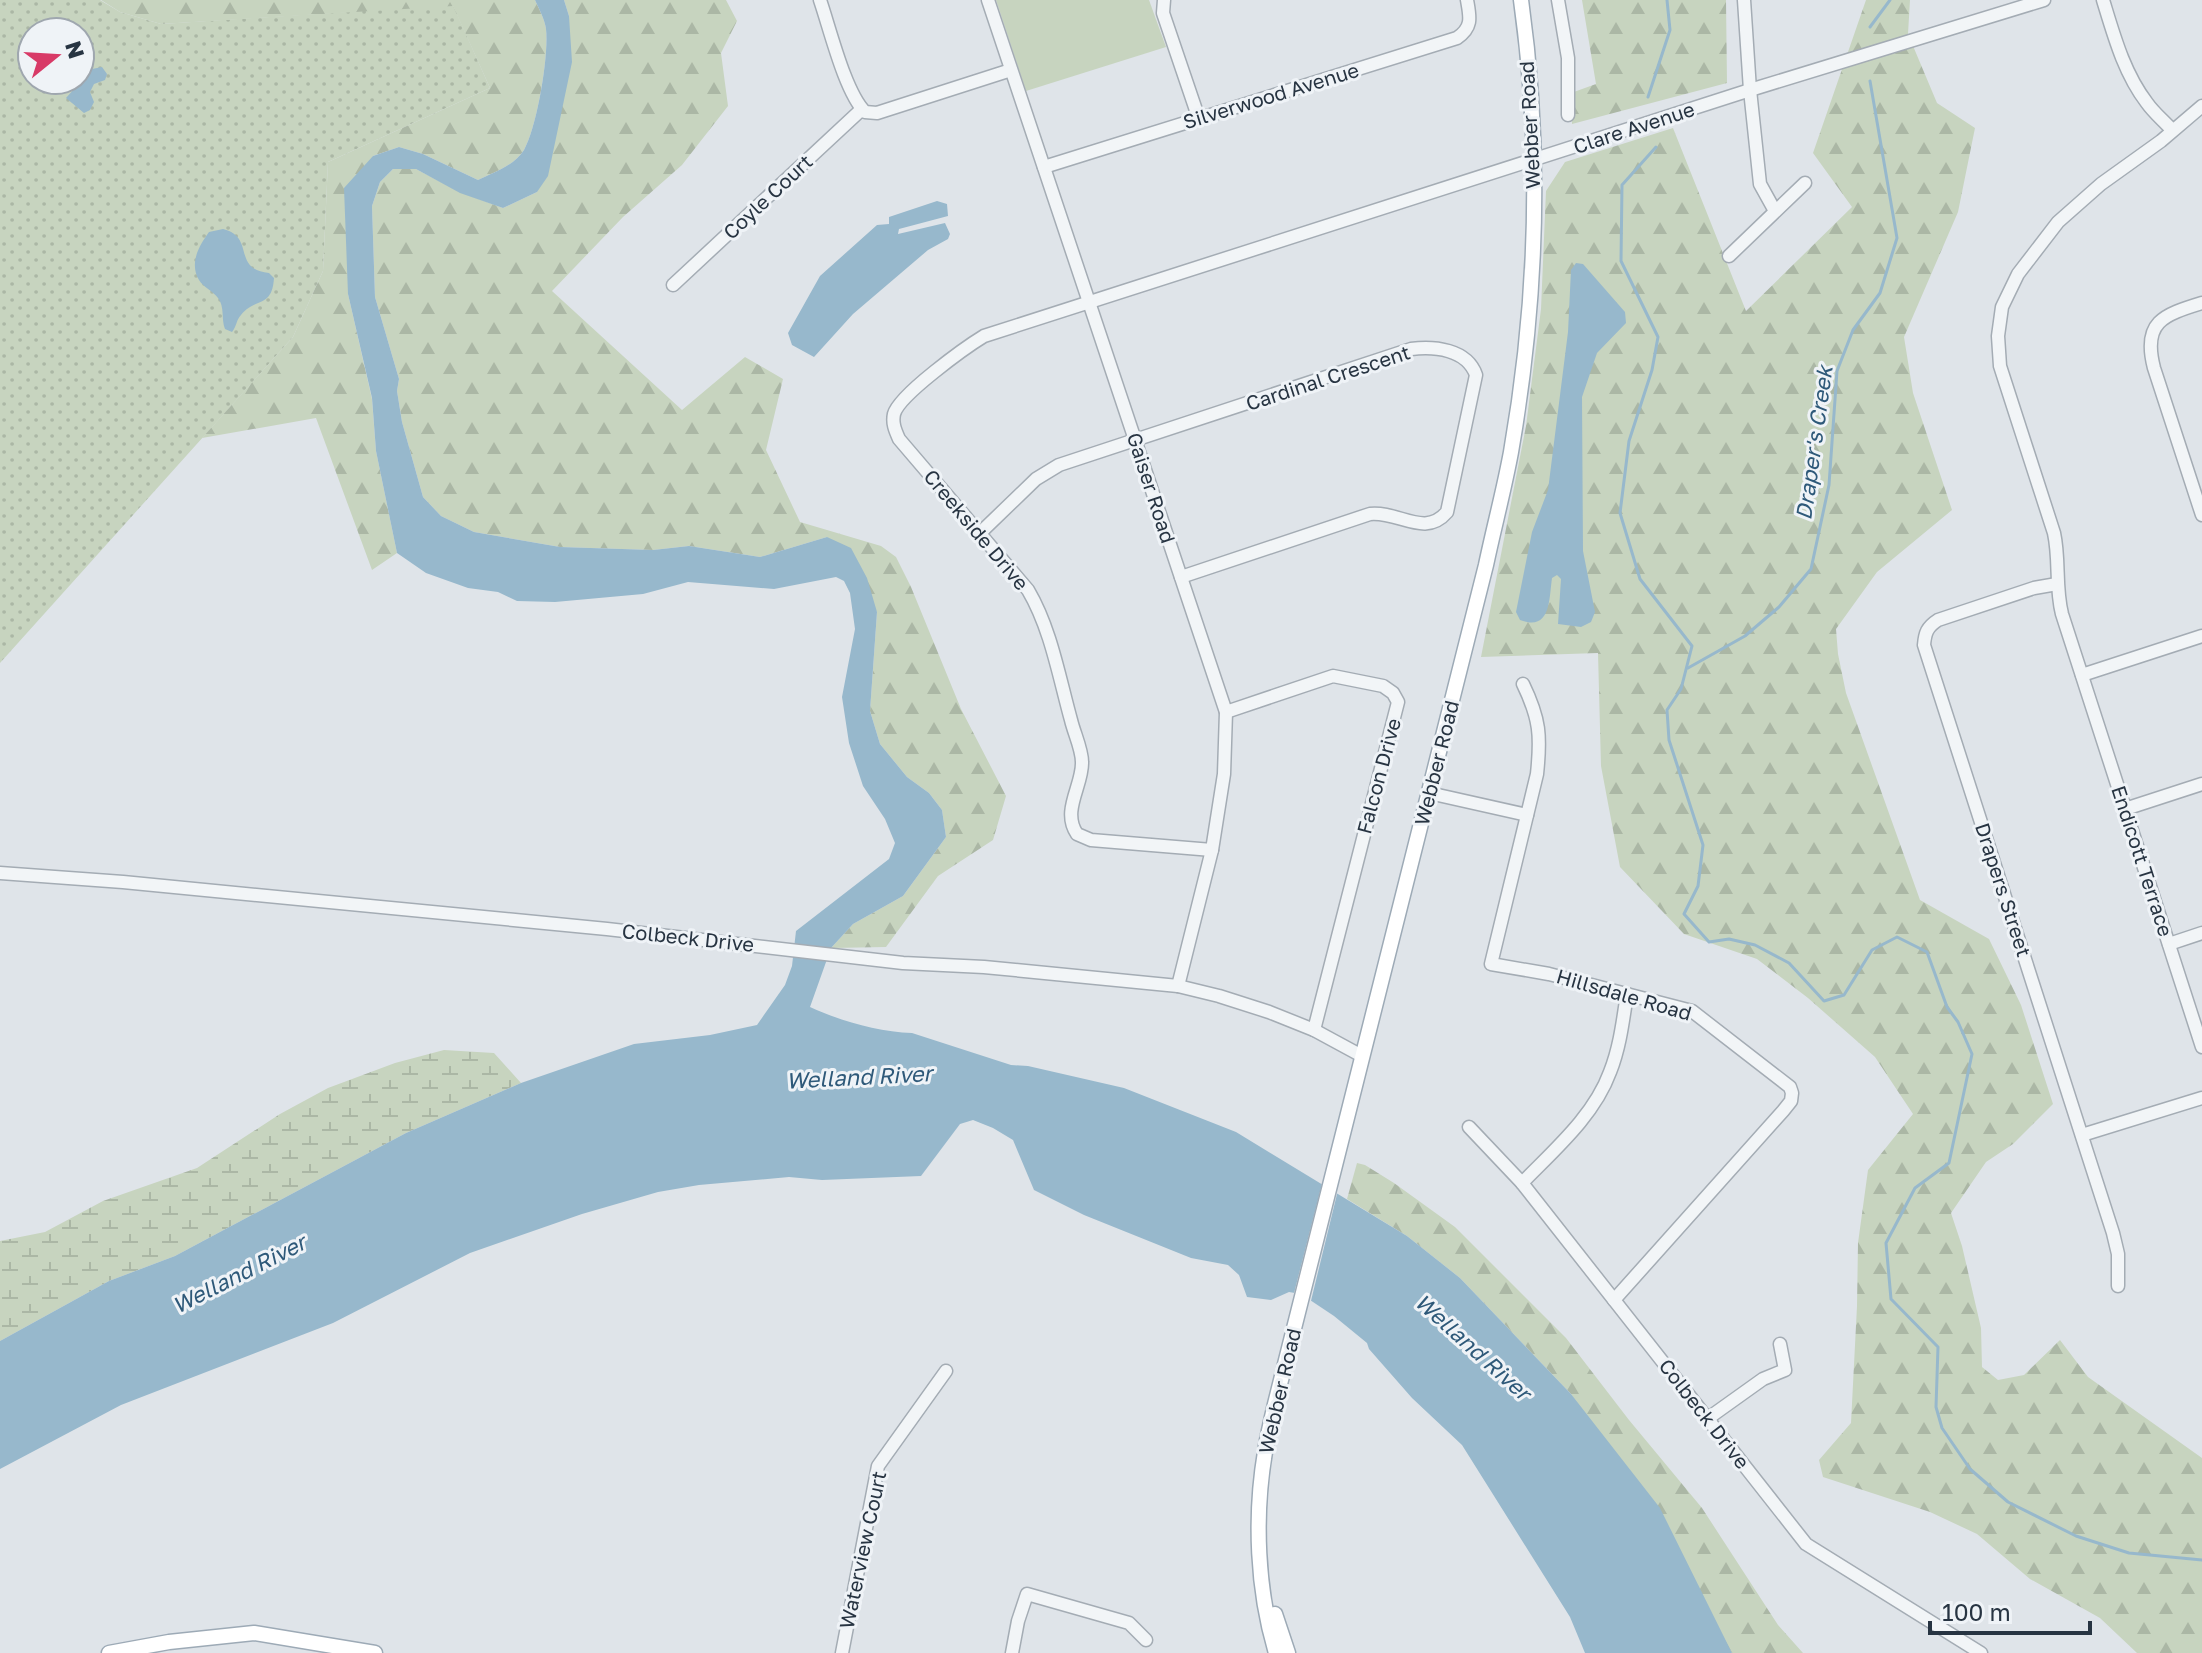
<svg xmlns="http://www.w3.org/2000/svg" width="2202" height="1653" viewBox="0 0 2202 1653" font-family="'Golos Text',sans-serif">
<defs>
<pattern id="grass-dots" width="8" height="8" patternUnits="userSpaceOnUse" patternTransform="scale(2)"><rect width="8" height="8" fill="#c7d4bf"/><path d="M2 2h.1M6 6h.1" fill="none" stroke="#abb7a5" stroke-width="1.8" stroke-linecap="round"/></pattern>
<pattern id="forest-firs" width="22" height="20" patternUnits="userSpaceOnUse" patternTransform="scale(2)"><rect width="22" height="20" fill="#c7d4bf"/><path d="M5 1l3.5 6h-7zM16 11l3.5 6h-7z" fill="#abb7a5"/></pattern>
<pattern id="wetland-marsh" width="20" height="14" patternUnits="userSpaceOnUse" patternTransform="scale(2)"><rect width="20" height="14" fill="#c7d4bf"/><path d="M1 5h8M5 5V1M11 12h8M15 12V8" fill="none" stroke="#abb7a5"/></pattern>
</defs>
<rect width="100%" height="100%" fill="#dfe4e9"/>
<path fill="url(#grass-dots)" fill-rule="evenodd" d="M0 0H100L120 12 161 24 453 5 490 88 328 162 323 271 293 337 0 663ZM32 32H80V80H32Z"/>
<g fill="url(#forest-firs)">
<path d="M101 0H535C539 9 545 20 546 29 549 56 537 127 524 150 515 165 493 173 478 180L423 154 399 147 373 156 348 294 372 399 376 451 397 553 372 570 316 418 202 438 293 337 323 271 328 162 490 88 453 6 161 24 120 12Z"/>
<polygon points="564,0 726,0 737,21 721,53 728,106 682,165 623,217 552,291 682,410 745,357 783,379 766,450 800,522 881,546 896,557 911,587 961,709 1006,796 993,840 938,876 886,947 831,948 853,924 903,896 946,837 942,810 929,793 907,777 880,744 870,711 877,612 827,537 760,557 689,546 653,550 560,547 474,532 441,516 423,497 402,422 397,391 399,379 375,297 372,206 380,182 393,169 416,169 460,192 503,208 537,192 569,16"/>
<polygon points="1582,0 1726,0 1727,83 1572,124 1571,93 1596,84"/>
<polygon points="1866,0 1910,0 1908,34 1937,103 1975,128 1958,212 1904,337 1913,393 1952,510 1877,572 1836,629 1838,654 1846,693 1920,900 1989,939 2021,1005 2053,1104 2013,1144 1986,1162 1951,1213 1962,1246 1981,1328 1982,1367 1998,1380 2024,1375 2060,1340 2088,1377 2202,1458 2202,1653 2137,1653 2100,1618 2030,1579 1977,1534 1930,1512 1823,1477 1819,1460 1851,1423 1857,1306 1858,1243 1868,1170 1913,1114 1875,1057 1808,998 1757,959 1684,934 1620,867 1601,766 1598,653 1481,657 1526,426 1541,309 1546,191 1565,162 1673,128 1746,311 1852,207 1813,153"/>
<polygon points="1357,1163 1365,1165 1394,1183 1455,1227 1566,1338 1629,1420 1702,1508 1778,1625 1803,1653 1732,1653 1571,1394 1460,1278 1407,1236 1347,1199"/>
</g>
<polygon fill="url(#wetland-marsh)" points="444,1050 494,1053 521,1083 406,1133 175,1256 109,1281 0,1341 0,1241 45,1232 103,1201 197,1168 280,1114 328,1088 395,1063"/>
<polygon fill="#c7d4bf" points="996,0 1149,0 1166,47 1026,91"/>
<g fill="#97b8cc">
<path d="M535 0H564L569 16 572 62 548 176 537 192 503 208 460 193 416 169H393L380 182 372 206 375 297 399 379 397 391 402 422 423 497 441 516 474 532 560 547 653 550 689 546 760 557 827 537 851 548 867 578 877 612 870 711 880 744 907 777 929 793 942 810 946 837 903 896 853 924 831 948 810 1007C841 1021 878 1032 912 1033L1011 1065 1028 1066 1124 1088 1236 1132 1407 1236 1460 1278 1571 1394 1660 1508 1732 1653H1585L1570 1617 1462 1445 1412 1398 1369 1349 1367 1343 1334 1316 1301 1294 1289 1292 1271 1300 1247 1297 1239 1275 1228 1265 1191 1258 1084 1215 1034 1190 1013 1140 993 1128 973 1120 960 1124 921 1176 822 1180 789 1177 699 1185 658 1192 582 1214 470 1253 333 1323 121 1405 0 1469V1341L109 1281 175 1256 406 1133 521 1083 634 1044 710 1035 757 1025 785 985 792 966 796 931 889 859 895 843 885 819 863 786 849 743 842 697 855 629 850 593 844 581 836 577 774 589 688 582 643 594 555 602 517 601 498 592 468 588 426 573 397 553 376 451 372 398 348 294 344 188 373 156 399 147 423 154 478 180C493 173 515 165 524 150 537 127 549 56 546 29 545 20 539 9 535 0Z"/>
<polygon points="102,67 107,74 105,80 94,84 90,92 94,102 90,110 84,113 66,98 92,69"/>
<polygon points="937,201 947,204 948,216 899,229 898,234 945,223 950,234 948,239 928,250 853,314 814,357 792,345 788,333 820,276 877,225 889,224 889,217"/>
<path d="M223 229C256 237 231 269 269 273L274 278C272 309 255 297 241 315 236 320 237 326 232 332L225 329C221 319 225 307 218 298 213 291 203 287 199 280 189 263 199 246 209 232Z"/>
<path d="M1576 263 1583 264 1625 312 1626 323 1597 353 1582 397 1583 551 1595 612 1591 622 1581 627 1558 624 1561 579 1557 575 1552 578C1549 599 1551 632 1520 620L1516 612 1532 532 1548 490 1568 332 1571 270Z"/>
</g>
<polygon fill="#dfe4e9" points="1323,1180 1338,1190 1310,1305 1300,1298 1293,1297"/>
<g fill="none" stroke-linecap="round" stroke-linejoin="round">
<g stroke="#97b8cc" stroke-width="3">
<polyline points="1870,27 1890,0"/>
<polyline points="1648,97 1670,30 1667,0"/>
<polyline points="1656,147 1622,185 1621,261 1658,337 1652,370 1629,441 1620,513 1640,579 1692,646 1681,689 1667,710 1669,740 1703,845 1698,886 1684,914 1709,942 1729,939 1755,945 1789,963 1824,1001 1844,995 1872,950 1897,937 1927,952 1947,1007 1958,1022 1972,1054 1949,1163 1915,1188 1886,1243 1891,1299 1938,1347 1936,1407 1942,1428 1970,1469 2008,1502 2076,1536 2129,1553 2202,1560"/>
<polyline points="1688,668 1745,636 1779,607 1811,569 1829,485 1837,371 1853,330 1880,293 1897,238 1870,81"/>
</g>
<g stroke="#a4acb4" stroke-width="15">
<g id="minor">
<path d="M820 0C830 29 845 92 865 112L877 113 1011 70"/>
<polyline points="988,0 1226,712 1224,774 1212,850 1178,986"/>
<polyline points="1164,0 1163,13 1199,119"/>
<polyline points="1558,0 1568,58 1568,115"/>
<polyline points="1744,0 1750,90 1760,184 1775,211"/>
<path d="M2103 0C2114 36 2124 73 2147 103 2154 113 2164 121 2172 130"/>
<path d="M2202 106 2161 141 2101 184 2058 222 2018 274 2002 307 1998 336 2000 366 2054 533C2060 560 2055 587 2062 614L2202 1047"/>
<path d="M1044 167 1457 38C1473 27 1470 17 1467 0"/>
<polyline points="1729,256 1805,183"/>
<polyline points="673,285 862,109"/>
<path d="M2202 303C2163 315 2142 322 2154 368L2202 515"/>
<path d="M979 534 1036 479 1059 465 1411 349C1434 346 1467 349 1476 375L1447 512C1425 538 1399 511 1370 514L1181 577"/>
<path d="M2057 584 2034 588 1938 620C1927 627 1925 633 1924 645L2113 1233 2118 1254V1286"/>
<polyline points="2082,675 2202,636"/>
<path d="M1523 684C1540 719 1541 736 1537 774L1491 964 1549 974 1692 1011 1790 1087 1792 1093 1791 1101 1783 1111 1614 1300"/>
<polyline points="1226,712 1333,676 1383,686 1393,693 1398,702 1314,1030"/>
<polyline points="1429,793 1527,815"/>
<polyline points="2125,809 2202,784"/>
<path d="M1212 850 1091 840 1077 834C1061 811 1083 785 1082 762 1082 749 1074 733 1071 720 1059 677 1051 629 1028 590L899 439C895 430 892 423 894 414 899 395 966 347 984 336L1750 90 2044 0"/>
<polyline points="0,873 123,882 607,929 903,963 984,967 1178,986 1219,996 1269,1012 1314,1030 1362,1056"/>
<polyline points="2169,944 2202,933"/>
<polyline points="1469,1127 1522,1183 1806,1544 1981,1653"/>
<polyline points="2082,1135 2202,1098"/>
<path d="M1522 1183C1554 1150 1594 1116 1610 1072 1620 1047 1623 1020 1627 994"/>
<polyline points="1707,1419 1763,1379 1785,1370 1780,1344"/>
<polyline points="842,1653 878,1466 946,1371"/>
<polyline points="1012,1653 1018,1621 1027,1594 1129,1623 1146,1640"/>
</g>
</g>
<g stroke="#9daab6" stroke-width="17">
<g id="major">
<polyline points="1275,1614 1288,1653"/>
<polyline points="109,1653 169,1642 254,1633 375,1653"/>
<path d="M1276 1653C1257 1590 1254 1517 1265 1452 1268 1432 1273 1412 1278 1392L1486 565C1494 527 1504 490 1511 452 1537 303 1542 149 1521 0"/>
</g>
</g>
<use href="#minor" stroke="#f2f5f7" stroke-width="12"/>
<use href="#major" stroke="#fff" stroke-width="14"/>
</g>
<g text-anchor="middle" stroke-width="6" stroke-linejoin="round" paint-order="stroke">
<g font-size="20" fill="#273442" stroke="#eff3f7">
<text transform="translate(1271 96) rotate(-17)" y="7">Silverwood Avenue</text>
<text transform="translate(1530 125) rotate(-93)" y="7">Webber Road</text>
<text transform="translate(1634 128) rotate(-18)" y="7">Clare Avenue</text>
<text transform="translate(768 197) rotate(-43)" y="7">Coyle Court</text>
<text transform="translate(1328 378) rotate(-18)" y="7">Cardinal Crescent</text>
<text transform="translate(1151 488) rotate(72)" y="7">Gaiser Road</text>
<text transform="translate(976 530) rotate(50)" y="7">Creekside Drive</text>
<text transform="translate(1437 763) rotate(-76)" y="7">Webber Road</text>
<text transform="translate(1379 776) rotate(-75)" y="7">Falcon Drive</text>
<text transform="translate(2142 861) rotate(72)" y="7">Endicott Terrace</text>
<text transform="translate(2003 890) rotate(72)" y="7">Drapers Street</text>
<text transform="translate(688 938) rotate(6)" y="7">Colbeck Drive</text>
<text transform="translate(1624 995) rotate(16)" y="7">Hillsdale Road</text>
<text transform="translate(1280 1391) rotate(-77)" y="7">Webber Road</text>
<text transform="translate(1704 1414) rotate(52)" y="7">Colbeck Drive</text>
<text transform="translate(863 1550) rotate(-78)" y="7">Waterview Court</text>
</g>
<g font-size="22" font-style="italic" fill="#2e5979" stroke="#eff3f7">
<text transform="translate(1814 443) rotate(-82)" y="8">Draper's Creek</text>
<text transform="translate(859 1077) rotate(-3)" y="8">Welland River</text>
<text transform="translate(239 1274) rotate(-27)" y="8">Welland River</text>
<text transform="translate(1473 1347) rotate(42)" y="8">Welland River</text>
</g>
</g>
<g transform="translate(56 56) rotate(72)"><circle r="38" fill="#eff3f7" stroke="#9fa7af" stroke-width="2"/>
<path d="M0-6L14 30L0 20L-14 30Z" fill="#d83a67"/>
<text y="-12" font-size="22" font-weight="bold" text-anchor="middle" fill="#273442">N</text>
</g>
<path d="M1930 1621v12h160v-12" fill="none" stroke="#273442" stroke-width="4"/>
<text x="1942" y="1621" font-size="24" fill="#273442" stroke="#eff3f7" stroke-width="6" paint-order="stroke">100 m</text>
</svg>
